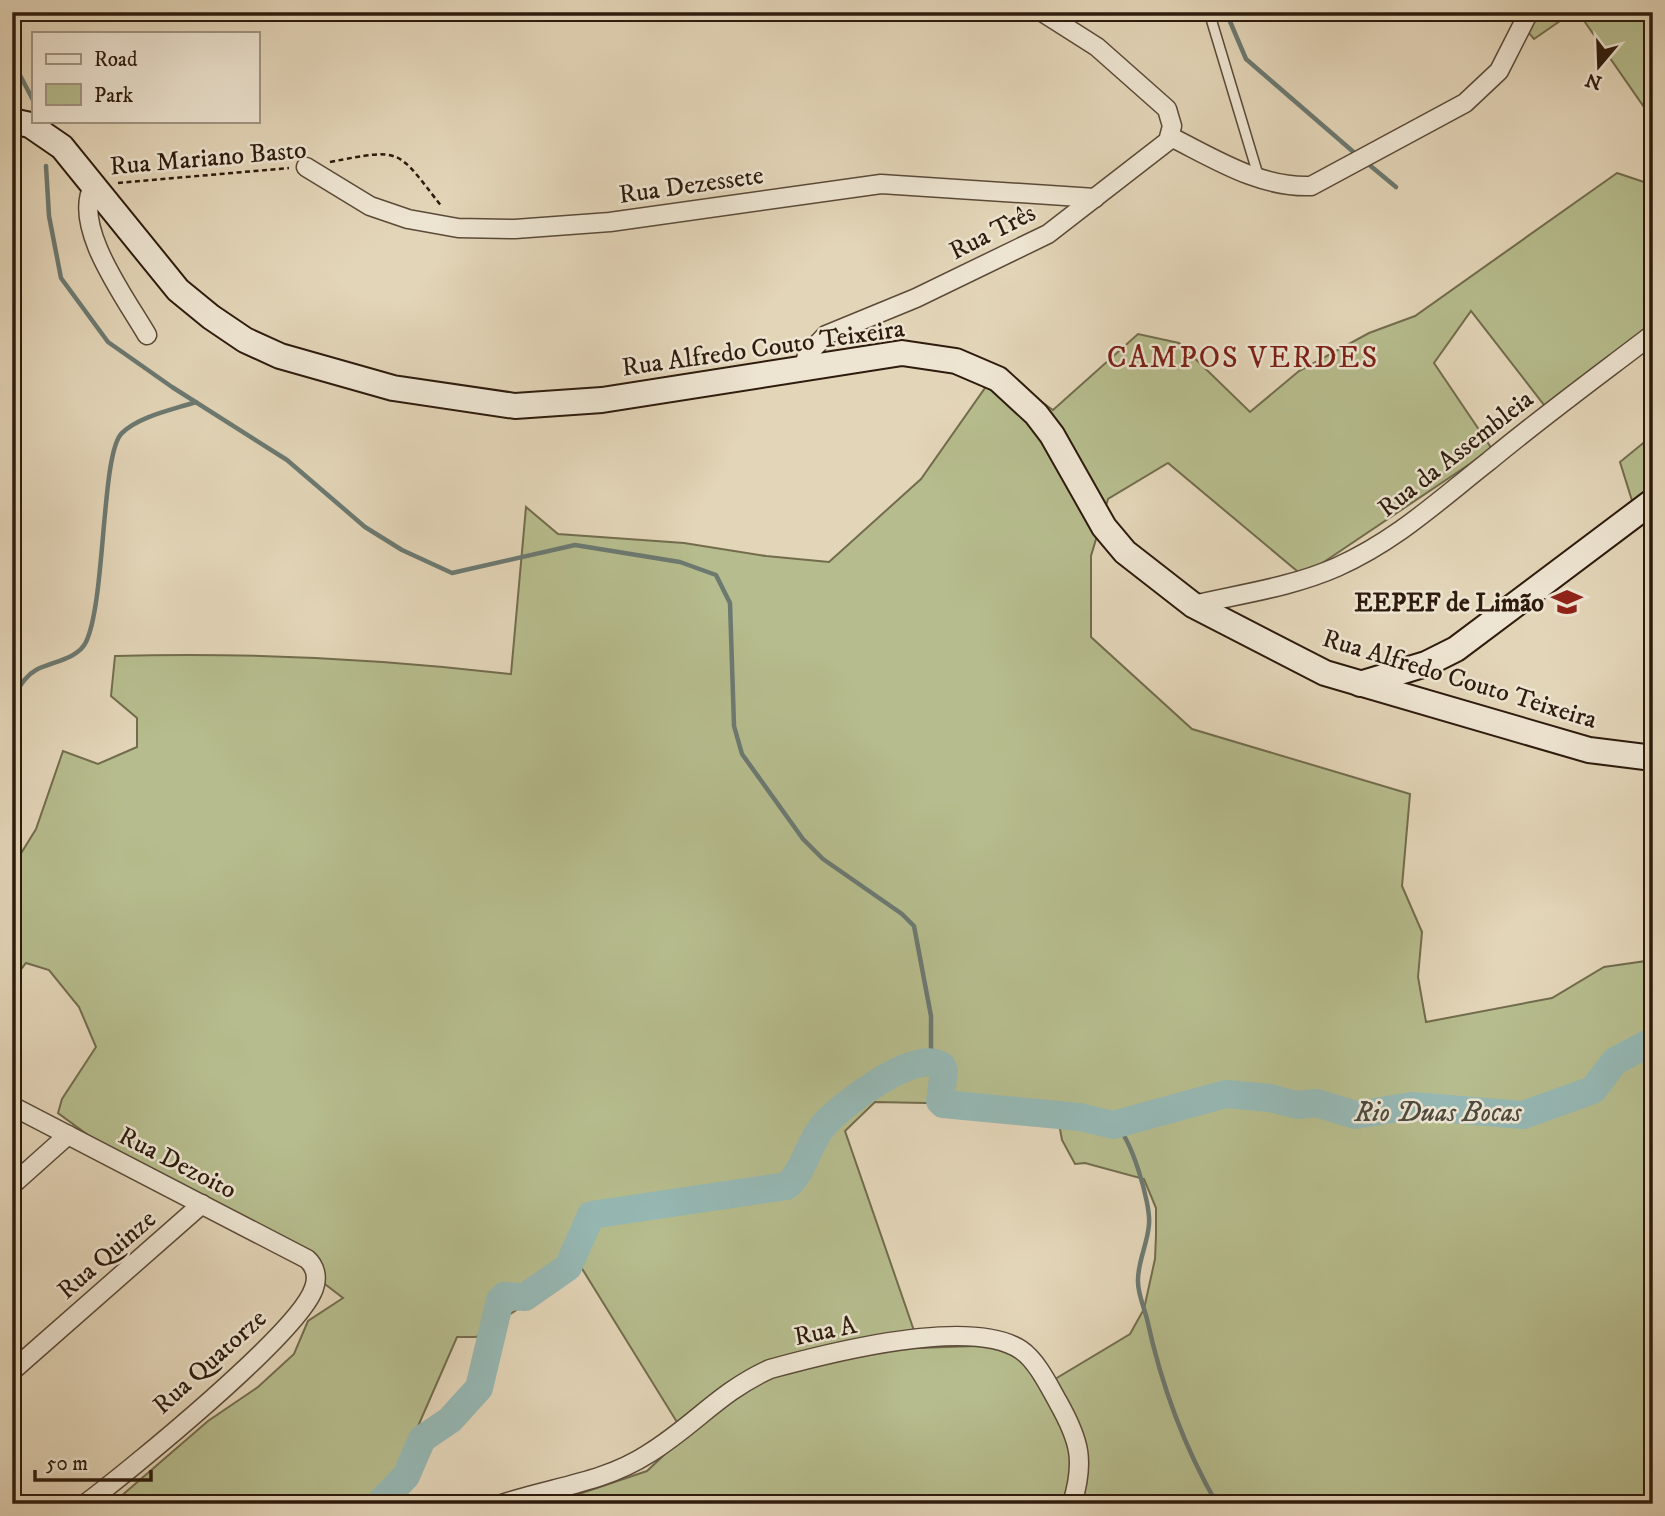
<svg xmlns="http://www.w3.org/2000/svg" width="1665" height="1516" viewBox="0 0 1665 1516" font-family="'IM FELL DW Pica',serif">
<rect width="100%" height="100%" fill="#e3d5b8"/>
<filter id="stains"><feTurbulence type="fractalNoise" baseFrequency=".00286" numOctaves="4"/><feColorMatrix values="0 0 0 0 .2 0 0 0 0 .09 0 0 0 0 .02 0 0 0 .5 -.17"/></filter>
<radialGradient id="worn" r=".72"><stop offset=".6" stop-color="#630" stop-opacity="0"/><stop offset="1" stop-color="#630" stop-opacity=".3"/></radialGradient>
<g fill="#b6bc8d" stroke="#726c4d" stroke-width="2" fill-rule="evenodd">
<polygon points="1511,12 1573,12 1534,39"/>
<polygon points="1578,12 1653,12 1653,120"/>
<path d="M1617 173 1653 185V327L1548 410 1471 311 1434 363 1492 449 1303 576 1168 463 1108 499 1091 556V637L1192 729 1410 794 1402 886 1422 932 1418 977 1426 1022 1552 998 1604 967 1653 960V1504H549L647 1471 685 1435 581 1267 476 1337H457L384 1504H112L208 1421 258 1387 294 1354 308 1321 343 1298 248 1225 186 1207 58 1113 62 1099 96 1047 79 1007 49 970 26 963 12 981V868L36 829 63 751 98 764 137 747V718L111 696 115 656C247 652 380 659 511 674L526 507 558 534 684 543 766 556 829 562 921 479 997 371 1053 410 1138 334 1179 343 1250 412 1299 371 1369 333 1415 316ZM875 1102 976 1104 1058 1118 1062 1140 1075 1164 1085 1163 1144 1179 1156 1208V1235L1155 1259 1144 1309 1130 1334 1055 1379 1030 1356 1003 1345 920 1348 845 1131Z"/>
<polygon points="1653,435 1653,516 1639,523 1620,462"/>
</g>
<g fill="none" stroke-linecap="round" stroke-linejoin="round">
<g stroke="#6c7971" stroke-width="4.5">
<polyline points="1226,12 1246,59 1357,155"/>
<polyline points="12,60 33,100"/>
<polyline points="1367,163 1396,187"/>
<polyline points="46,166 49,216 61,278 108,342 172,387 287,460 365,527 402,550 452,573 575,545 680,562 716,575 730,603 734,726 742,754 803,839 823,859 902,914 914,926 931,1016 931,1062"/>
<path d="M12 698C19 688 25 676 36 670 51 662 78 659 86 642 106 600 101 452 122 433 140 416 172 410 196 402"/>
<path d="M1115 1125C1131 1136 1151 1204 1149 1224 1148 1243 1137 1263 1138 1282 1138 1294 1144 1307 1147 1319 1161 1384 1183 1445 1217 1504"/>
</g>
<path stroke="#96b8b4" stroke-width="28" d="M379 1504 406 1476 422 1439 450 1420 479 1388 500 1300 504 1296 525 1297 568 1267 591 1215 787 1186C804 1171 808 1144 823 1126 839 1106 917 1047 942 1066L944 1071 940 1101 943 1104 1080 1117 1113 1125 1226 1094 1270 1098 1297 1105 1316 1103 1356 1115 1412 1106 1523 1115 1593 1090 1615 1061 1653 1041"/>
<g stroke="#5b4a38" stroke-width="12">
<polyline id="lane" points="1209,12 1259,178"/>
</g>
<g stroke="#5b4a38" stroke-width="21">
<g id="street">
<path d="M1171 137C1215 159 1260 188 1311 186L1465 103 1499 71 1529 12"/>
<polyline points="306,167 370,206 408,219 458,228 515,229 610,222 881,184 1095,198"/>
<path d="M94 185C70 225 127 300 147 335"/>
<polyline points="804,367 807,355 826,335 916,298 1048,234 1168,141 1172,126 1167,109 1097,47 1042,12"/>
<path d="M1193 605C1240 594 1292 587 1337 567 1397 540 1438 501 1489 461 1542 417 1598 376 1653 334"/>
<path d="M12 1106 307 1259C315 1266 318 1277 314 1288 300 1332 129 1471 85 1504"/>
<polyline points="12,1185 68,1135"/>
<polyline points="12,1371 202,1204"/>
<path d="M502 1504C552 1487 603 1483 648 1454 694 1426 719 1392 770 1369 828 1353 971 1316 1021 1350 1037 1361 1049 1386 1058 1402 1080 1441 1085 1461 1072 1504"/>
</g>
</g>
<g stroke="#2e1b0d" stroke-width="28">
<g id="secondary">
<polyline points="12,121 30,125 62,147 178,290 211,317 245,340 280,356 393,388 515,406 602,400 902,353 956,361 998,379 1036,414 1052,435 1104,527 1125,552 1193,605 1325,673 1589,750 1653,758"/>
<polyline points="1360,684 1426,664 1456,649 1653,501"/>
</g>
</g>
<g stroke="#2e1b0d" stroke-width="2.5" stroke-dasharray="5 3.5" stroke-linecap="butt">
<path d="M330 162C403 148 396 148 442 207"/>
<polyline points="118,183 289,168"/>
</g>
<use href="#lane" stroke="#ede4d1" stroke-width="9"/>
<use href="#street" stroke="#ede4d1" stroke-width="18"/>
<use href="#secondary" stroke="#ede4d1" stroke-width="24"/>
</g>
<defs>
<g id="school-bare" transform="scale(2.415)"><path d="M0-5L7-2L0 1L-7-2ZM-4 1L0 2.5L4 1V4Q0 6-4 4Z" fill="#8f2418" stroke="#ede4d1" stroke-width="2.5" paint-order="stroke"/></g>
</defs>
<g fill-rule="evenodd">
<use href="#school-bare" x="1567" y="602"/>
</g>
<g text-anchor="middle" stroke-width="5" stroke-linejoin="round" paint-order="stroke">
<g font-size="26" fill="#2e1b0d" stroke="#ede4d1">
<text transform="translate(208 157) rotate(-5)" y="9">Rua Mariano Basto</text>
<text transform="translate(691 184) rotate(-8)" y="9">Rua Dezessete</text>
<text transform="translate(992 231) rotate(-27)" y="9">Rua Três</text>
<text transform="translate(763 347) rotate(-8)" y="9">Rua Alfredo Couto Teixeira</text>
<text transform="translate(1455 453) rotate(-38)" y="9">Rua da Assembleia</text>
<text transform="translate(1460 678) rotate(17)" y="9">Rua Alfredo Couto Teixeira</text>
<text transform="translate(178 1162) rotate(27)" y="9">Rua Dezoito</text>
<text transform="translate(106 1254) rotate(-41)" y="9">Rua Quinze</text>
<text transform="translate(825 1330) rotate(-12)" y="9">Rua A</text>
<text transform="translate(209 1361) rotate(-42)" y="9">Rua Quatorze</text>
</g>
<g font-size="26" font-weight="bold" fill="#2e1b0d" stroke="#ede4d1" text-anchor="end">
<text x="1544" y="611">EEPEF de Limão</text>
</g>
<g font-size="28" font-style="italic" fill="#4d4a3f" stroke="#ede4d1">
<text x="1438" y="1121">Rio Duas Bocas</text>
</g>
<g font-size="30" letter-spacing="2" fill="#7a1f14" stroke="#ede4d1">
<text x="1243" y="367">CAMPOS VERDES</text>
</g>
</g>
<rect width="1665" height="1516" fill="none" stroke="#e3d5b8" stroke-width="42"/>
<rect x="14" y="14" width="1637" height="1488" fill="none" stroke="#2e1b0d" stroke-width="3.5"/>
<rect x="21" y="21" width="1623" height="1474" fill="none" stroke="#2e1b0d" stroke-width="2"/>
<rect x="32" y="32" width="228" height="91" fill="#ede4d1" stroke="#a19483" stroke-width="2"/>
<rect x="46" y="54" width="35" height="10" fill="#ede4d1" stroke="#a19483" stroke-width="2"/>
<text x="94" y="66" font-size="21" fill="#2e1b0d">Road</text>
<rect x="46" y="84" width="35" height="21" fill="#b6bc8d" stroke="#a19483" stroke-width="2"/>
<text x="94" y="102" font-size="21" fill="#2e1b0d">Park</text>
<g transform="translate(1599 66) rotate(199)" stroke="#ede4d1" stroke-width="5" paint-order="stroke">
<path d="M0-5L12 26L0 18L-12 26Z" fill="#2e1b0d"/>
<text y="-10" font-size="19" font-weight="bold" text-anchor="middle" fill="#2e1b0d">N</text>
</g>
<path d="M35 1470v10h116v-10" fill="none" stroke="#2e1b0d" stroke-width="3.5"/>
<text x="46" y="1470" font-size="21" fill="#2e1b0d" stroke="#ede4d1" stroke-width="5" paint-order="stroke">50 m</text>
<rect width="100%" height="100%" filter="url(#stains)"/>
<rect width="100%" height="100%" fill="url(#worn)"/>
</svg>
